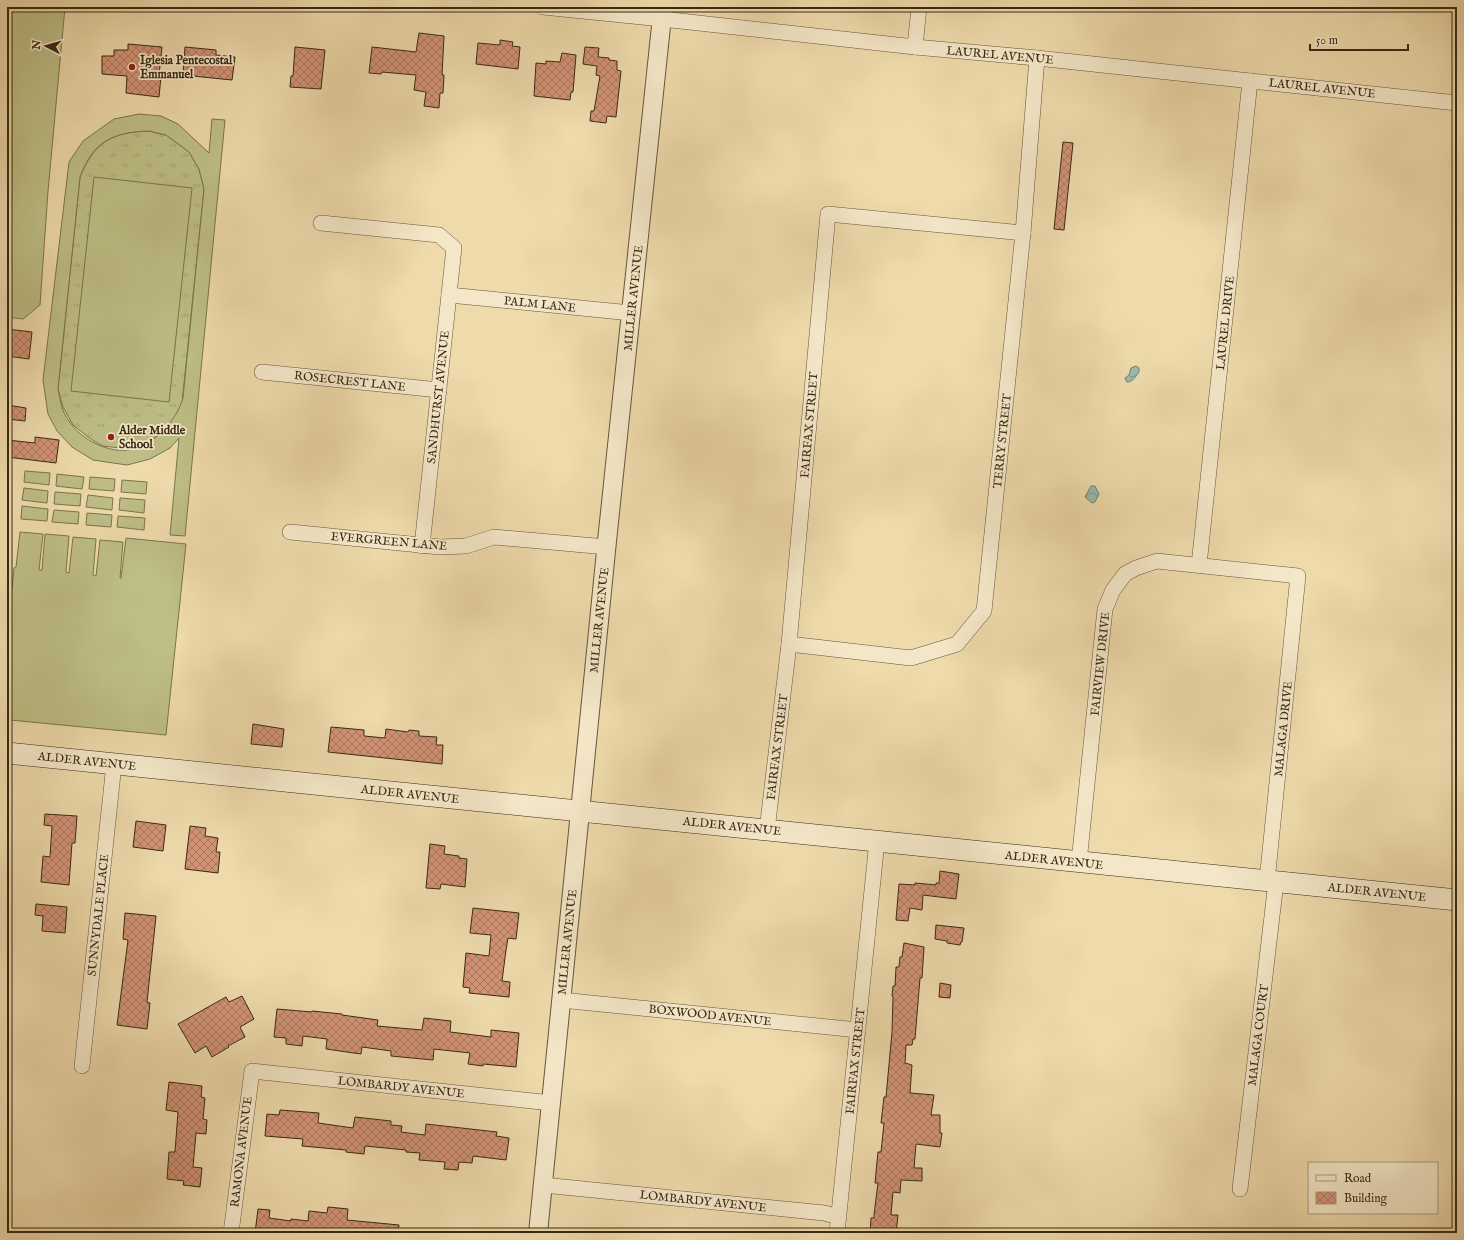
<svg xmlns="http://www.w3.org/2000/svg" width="1464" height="1240" viewBox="0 0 1464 1240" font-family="'IM FELL English',serif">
<defs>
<pattern id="grass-tufts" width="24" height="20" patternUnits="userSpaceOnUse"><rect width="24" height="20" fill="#bebe86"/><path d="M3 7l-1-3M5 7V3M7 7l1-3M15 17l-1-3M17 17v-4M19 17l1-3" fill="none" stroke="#a4a373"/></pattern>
<pattern id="water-waves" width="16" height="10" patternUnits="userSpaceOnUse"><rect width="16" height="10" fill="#99baad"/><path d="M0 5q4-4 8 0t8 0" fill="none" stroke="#7e978c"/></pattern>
<pattern id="building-cross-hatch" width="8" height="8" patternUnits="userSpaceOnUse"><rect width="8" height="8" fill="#d29375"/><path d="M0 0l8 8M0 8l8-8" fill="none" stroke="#ab785f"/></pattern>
</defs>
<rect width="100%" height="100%" fill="#eedaab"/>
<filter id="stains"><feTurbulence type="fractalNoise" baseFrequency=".005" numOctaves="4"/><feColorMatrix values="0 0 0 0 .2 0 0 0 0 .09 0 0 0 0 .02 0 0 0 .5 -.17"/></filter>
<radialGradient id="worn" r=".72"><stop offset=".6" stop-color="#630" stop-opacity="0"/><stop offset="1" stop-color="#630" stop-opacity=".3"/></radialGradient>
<path fill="url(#grass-tufts)" stroke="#7b744e" d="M149 131 166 135 189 152 199 169 204 189 182 403 173 421 159 435 140 446 121 448 102 446 88 437 73 425 63 407 58 389 80 177C94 142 112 132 149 131Z"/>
<g fill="#bebe86" stroke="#7b744e" fill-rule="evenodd">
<polygon points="7,7 65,7 48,191 40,305 23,319 7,317"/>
<path d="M139 114 161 116 178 124 209 153 212 119 225 120 185 536 170 535 179 438 170 448 150 459 127 465 93 460 72 447 57 431 48 414 43 380 69 162 83 141 114 119ZM149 131 166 135 189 152 199 169 204 189 183 398C176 421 157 442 133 449 111 455 81 440 69 421 62 412 60 401 58 389L80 177C93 142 112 132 149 131Z"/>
<polygon points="94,177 192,188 169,402 71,391"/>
<polygon points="25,471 50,473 49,485 24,482"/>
<polygon points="57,474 84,477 82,489 56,486"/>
<polygon points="90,477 115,479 114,491 89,489"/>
<polygon points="122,480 147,482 146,494 121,492"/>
<polygon points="24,488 48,491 47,503 22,500"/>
<polygon points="55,492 81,494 80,506 54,504"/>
<polygon points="88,495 113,498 112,510 86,507"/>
<polygon points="120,498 145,500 144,513 119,510"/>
<polygon points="22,506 48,509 47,521 21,519"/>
<polygon points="54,510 79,512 78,524 52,522"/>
<polygon points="87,513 112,515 111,527 86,525"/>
<polygon points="118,516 145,518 144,530 117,527"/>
<polygon points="20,532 43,534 39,570 42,570 45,534 69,536 66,572 69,573 73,537 96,539 93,575 96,576 100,540 123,542 120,578 121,578 126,538 186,544 166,735 10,720 11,710 7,709 7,590 12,590 14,568 16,567"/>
</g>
<g fill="url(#water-waves)" stroke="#728070">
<path d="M1136 366 1139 368V372C1136 376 1133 382 1127 382L1125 378 1129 375 1131 368Z"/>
<polygon points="1091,486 1095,486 1099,494 1095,502 1092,503 1085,497"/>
</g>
<g fill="url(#building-cross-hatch)" stroke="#382915">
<polygon points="419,33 444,36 442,75 444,75 443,93 440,93 439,108 424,106 426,92 414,90 416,75 382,72 381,74 369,73 372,47 416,52"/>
<polygon points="500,40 513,42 512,46 520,47 518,69 476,64 478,43 500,45"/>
<polygon points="128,44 162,47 159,75 161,76 159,97 126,93 127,76 102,74 102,56 114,56 114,50 128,50"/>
<polygon points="185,47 216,50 216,55 235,57 232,80 183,75"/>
<polygon points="295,47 325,50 321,89 290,87 291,76 293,76"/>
<polygon points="585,47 599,48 598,57 609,58 609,60 617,61 617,70 621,71 616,117 607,116 606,123 590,121 591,111 594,111 600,76 596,75 597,66 583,64"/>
<polygon points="562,53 576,55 573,92 571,92 570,100 534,96 536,63 546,64 546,61 560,62"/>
<polygon points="1063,142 1073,143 1064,230 1054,229"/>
<polygon points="7,329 32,332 29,359 7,356"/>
<polygon points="7,405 26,408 25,421 7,419"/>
<polygon points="35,437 59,440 56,463 7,457 7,440 35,443"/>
<polygon points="253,724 284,729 282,747 251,744"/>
<polygon points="331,727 364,730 364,736 385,738 386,729 408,732 409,730 419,731 419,736 437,737 436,745 443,745 442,764 328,752"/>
<polygon points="45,814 77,816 75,843 72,843 69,885 41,882 43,856 50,857 52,826 44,825"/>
<polygon points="136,821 166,825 163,851 133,847"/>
<polygon points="190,826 206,828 205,836 218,838 216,852 220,852 218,873 185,869"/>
<polygon points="430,844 445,846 444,854 459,856 459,858 467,859 465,887 441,884 440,889 426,888"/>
<polygon points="940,871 959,874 956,899 923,895 922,910 910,908 908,921 896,920 899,884 915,885 915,883 936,885 936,883 939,883"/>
<polygon points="36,904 67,907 65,933 42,931 43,916 35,915"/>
<polygon points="473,908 519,913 516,939 508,938 506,950 502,981 510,982 509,997 469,993 470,988 463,987 466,953 489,956 491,935 470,933"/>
<polygon points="125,913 156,916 147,1002 150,1003 147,1029 117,1025 128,940 123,939"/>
<polygon points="936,925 964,928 962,942 961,942 960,945 947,943 947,941 935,939"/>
<polygon points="904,943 924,947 922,978 920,978 915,1039 913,1039 912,1045 906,1045 905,1063 912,1065 910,1093 934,1095 931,1115 940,1115 940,1133 942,1133 940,1147 916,1144 914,1168 922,1168 922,1181 901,1180 900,1193 893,1192 891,1215 898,1215 896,1233 870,1233 871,1218 874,1218 874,1215 878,1183 875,1183 878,1152 881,1152 884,1123 881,1123 884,1097 886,1097 892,1032 893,997 892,996 893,986 895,986 896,967 899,967 900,957 902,957"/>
<polygon points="940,983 951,985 950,998 939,997"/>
<polygon points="242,996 254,1019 240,1027 245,1037 228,1046 229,1047 212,1057 206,1046 195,1053 178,1024 226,997 229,1002"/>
<polygon points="277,1009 312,1012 312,1011 342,1014 342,1015 378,1020 377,1026 422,1030 424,1018 451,1021 450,1032 491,1037 491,1030 519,1033 516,1067 483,1064 483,1066 468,1064 470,1053 434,1049 433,1060 391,1056 391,1051 362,1047 361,1054 326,1049 327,1039 303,1036 302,1046 286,1044 286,1038 274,1037"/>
<polygon points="169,1082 202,1086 201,1097 205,1098 203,1119 207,1120 206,1134 196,1133 193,1167 202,1168 200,1187 183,1185 184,1181 167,1179 169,1152 175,1152 178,1112 166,1110"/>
<polygon points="280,1110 319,1113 318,1123 353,1128 355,1117 391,1121 391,1125 402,1126 401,1132 425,1135 426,1124 497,1132 496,1136 509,1138 506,1160 473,1156 472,1163 459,1162 458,1170 444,1169 445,1162 419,1160 420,1153 406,1152 406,1150 365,1146 364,1154 346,1152 346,1150 302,1146 303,1139 265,1136 267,1114 279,1115"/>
<polygon points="328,1207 348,1209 347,1220 399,1225 398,1233 255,1233 258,1209 270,1210 269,1218 291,1221 291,1219 308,1221 309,1211 327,1213"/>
</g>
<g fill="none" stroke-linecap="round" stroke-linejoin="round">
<g stroke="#66553a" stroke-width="16">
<g id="minor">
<polyline points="543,7 662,19 915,47 1037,58 1457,103"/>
<polyline points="915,47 919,7"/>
<polyline points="321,223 439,235 454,248 422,546"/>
<polyline points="449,295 631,313"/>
<polyline points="262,372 439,390"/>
<polyline points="290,532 440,547 466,546 494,537 607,547"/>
<polyline points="1199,565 1250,81"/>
<polyline points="789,644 911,658 957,644 984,611 1023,233 1037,58"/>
<polyline points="767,830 789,644 828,214 1023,233"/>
<polyline points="1079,862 1105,609 1113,590 1125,574 1136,568 1157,561 1298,576 1267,881"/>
<polyline points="561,1000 858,1030"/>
<polyline points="82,1066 114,764"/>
<polyline points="543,1185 824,1213 839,1217"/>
<polyline points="1240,1189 1276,882"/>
<polyline points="231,1233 252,1071 551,1103"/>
<polyline points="837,1233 877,841"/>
</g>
</g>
<g stroke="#66553a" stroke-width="20">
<polyline id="tertiary" points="538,1233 607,541 663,7"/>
</g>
<g stroke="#382915" stroke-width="22">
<polyline id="secondary" points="7,753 1457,900"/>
</g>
<use href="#minor" stroke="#f4e7c8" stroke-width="15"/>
<use href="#tertiary" stroke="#f4e7c8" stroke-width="18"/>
<use href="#secondary" stroke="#f4e7c8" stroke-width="21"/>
</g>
<g fill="#8f2418" stroke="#f4e7c8" stroke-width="1.5">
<circle cx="132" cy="67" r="4"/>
<circle cx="111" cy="437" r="4"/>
</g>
<g text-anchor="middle" stroke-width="3.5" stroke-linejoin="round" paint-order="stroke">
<g font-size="12" fill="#382915" stroke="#f4e7c8">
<text transform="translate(1000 55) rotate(5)" y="4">LAUREL AVENUE</text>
<text transform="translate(1322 88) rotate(6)" y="4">LAUREL AVENUE</text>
<text transform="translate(633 298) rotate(-84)" y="4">MILLER AVENUE</text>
<text transform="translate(540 304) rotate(6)" y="4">PALM LANE</text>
<text transform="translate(1225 323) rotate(-84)" y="4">LAUREL DRIVE</text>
<text transform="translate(350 381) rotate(6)" y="4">ROSECREST LANE</text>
<text transform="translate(438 397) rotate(-84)" y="4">SANDHURST AVENUE</text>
<text transform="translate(809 425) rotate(-85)" y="4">FAIRFAX STREET</text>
<text transform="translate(1002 441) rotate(-84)" y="4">TERRY STREET</text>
<text transform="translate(389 541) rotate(5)" y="4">EVERGREEN LANE</text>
<text transform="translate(599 620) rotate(-84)" y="4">MILLER AVENUE</text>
<text transform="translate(1100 664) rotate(-84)" y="4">FAIRVIEW DRIVE</text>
<text transform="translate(1283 729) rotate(-84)" y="4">MALAGA DRIVE</text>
<text transform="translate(777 747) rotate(-83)" y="4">FAIRFAX STREET</text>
<text transform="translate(87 761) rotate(6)" y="4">ALDER AVENUE</text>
<text transform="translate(410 794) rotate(6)" y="4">ALDER AVENUE</text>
<text transform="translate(732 826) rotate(6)" y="4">ALDER AVENUE</text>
<text transform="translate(1054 860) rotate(6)" y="4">ALDER AVENUE</text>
<text transform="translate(1377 892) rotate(6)" y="4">ALDER AVENUE</text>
<text transform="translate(98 915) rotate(-84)" y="4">SUNNYDALE PLACE</text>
<text transform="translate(567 942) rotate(-84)" y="4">MILLER AVENUE</text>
<text transform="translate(710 1015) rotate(6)" y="4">BOXWOOD AVENUE</text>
<text transform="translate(1258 1035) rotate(-83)" y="4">MALAGA COURT</text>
<text transform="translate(855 1061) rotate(-84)" y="4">FAIRFAX STREET</text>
<text transform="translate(401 1087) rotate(6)" y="4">LOMBARDY AVENUE</text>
<text transform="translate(241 1152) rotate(-83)" y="4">RAMONA AVENUE</text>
<text transform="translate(703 1201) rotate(6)" y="4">LOMBARDY AVENUE</text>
</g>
<g font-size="12" font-weight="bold" fill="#382915" stroke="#f4e7c8" text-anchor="start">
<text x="140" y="64">Iglesia Pentecostal<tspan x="140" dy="14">Emmanuel</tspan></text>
<text x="119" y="434">Alder Middle<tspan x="119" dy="14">School</tspan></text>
</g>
</g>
<rect width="1464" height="1240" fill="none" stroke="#eedaab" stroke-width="24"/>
<rect x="8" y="8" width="1448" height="1224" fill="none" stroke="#382915" stroke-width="2"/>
<rect x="12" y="12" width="1440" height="1216" fill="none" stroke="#382915"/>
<rect x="1308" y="1162" width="130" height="52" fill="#f4e7c8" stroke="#a99b80"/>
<rect x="1316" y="1175" width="20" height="6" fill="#f4e7c8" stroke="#a99b80"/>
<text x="1344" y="1182" font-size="12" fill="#382915">Road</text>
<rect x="1316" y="1192" width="20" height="12" fill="url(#building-cross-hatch)" stroke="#a99b80"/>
<text x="1344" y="1202" font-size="12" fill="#382915">Building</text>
<g transform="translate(46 46) rotate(276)" stroke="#f4e7c8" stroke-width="3" paint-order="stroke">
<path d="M0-3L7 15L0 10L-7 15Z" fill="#382915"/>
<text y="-6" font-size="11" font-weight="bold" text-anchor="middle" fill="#382915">N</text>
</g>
<path d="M1310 44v6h98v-6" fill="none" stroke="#382915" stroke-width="2"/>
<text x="1316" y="44" font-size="12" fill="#382915" stroke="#f4e7c8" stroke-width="3" paint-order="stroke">50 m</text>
<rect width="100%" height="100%" filter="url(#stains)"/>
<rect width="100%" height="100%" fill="url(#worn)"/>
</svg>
